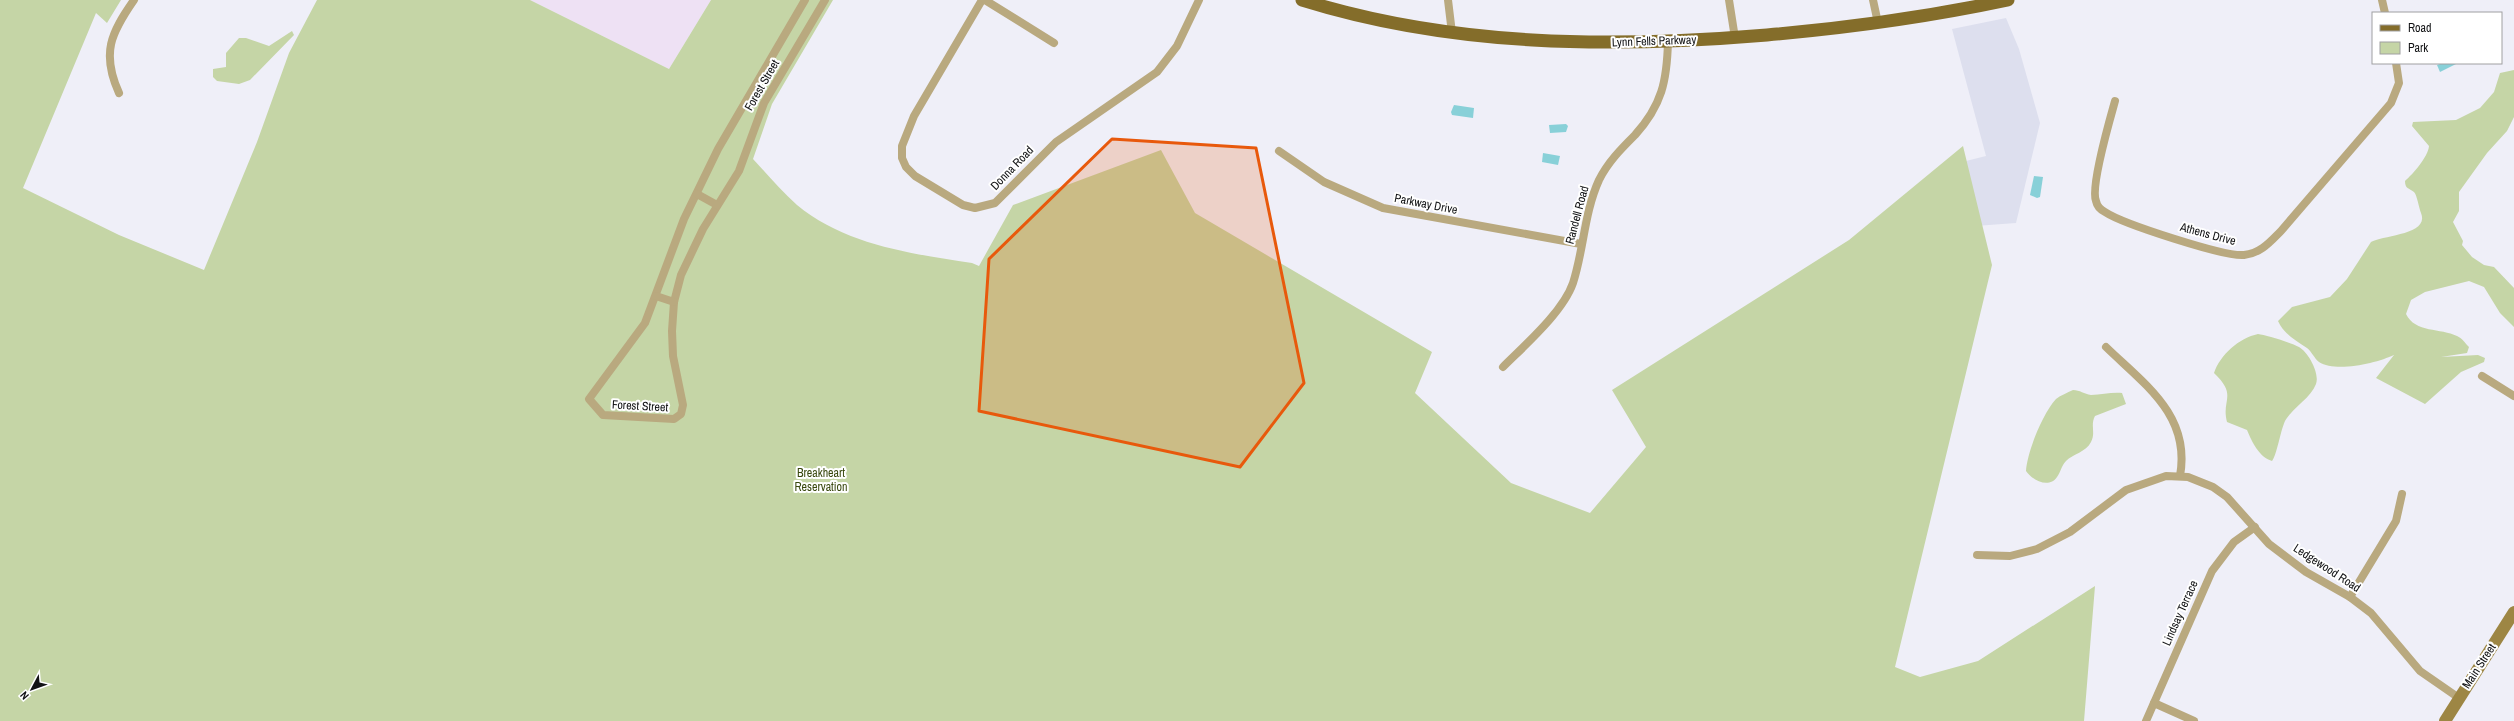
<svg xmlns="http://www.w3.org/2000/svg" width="2514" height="721" viewBox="0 0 2514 721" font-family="'Archivo Narrow',sans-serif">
<rect width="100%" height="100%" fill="#efeff8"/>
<polygon fill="#eee1f4" points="530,0 711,0 669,69"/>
<polygon fill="#dddfee" points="2006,18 2019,49 2040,123 2016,223 1948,228 1942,167 1986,156 1952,29"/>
<g fill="#c5d5a6">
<path d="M0 0H121L107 23 96 13 23 188 119 235 204 270 257 142 289 53 317 0H530L669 69 711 0H833L772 104 753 159C767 174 781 191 797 205 845 245 913 254 972 263L979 266 1013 205 1161 150 1195 213 1432 352 1415 393 1511 483 1590 513 1646 447 1612 390 1849 240 1963 146 1992 265 1895 667 1920 677 1978 661 2095 586 2084 721H0Z"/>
<polygon points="292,31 294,35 250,80 239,84 217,81 213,77 213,69 226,67 226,53 239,38 246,38 269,46"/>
<path d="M2514 70V117L2507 131 2487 153 2459 192V211L2453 222 2463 241 2462 245 2472 257 2484 265 2494 267 2514 288V327L2500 313 2484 287 2469 281 2425 292 2411 300 2406 314C2415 333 2441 328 2457 336 2462 338 2465 343 2469 347L2467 353 2441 357 2478 355 2485 358 2484 362 2461 372 2425 404 2376 378 2394 355C2377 363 2336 373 2319 362 2314 358 2312 352 2307 348 2295 340 2284 334 2278 321L2292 307 2330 297 2347 279 2371 242C2382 235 2430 235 2421 213 2419 208 2417 195 2414 192 2409 188 2405 189 2405 181 2413 174 2428 157 2429 146L2412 126 2413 122 2456 120 2480 108 2494 92 2500 73Z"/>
<path d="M2258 334C2266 335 2292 343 2299 347 2308 352 2320 373 2316 384 2311 398 2293 407 2285 421 2280 432 2277 455 2272 461 2259 457 2252 442 2247 430L2227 422C2221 399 2238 396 2214 373 2220 355 2239 338 2258 334Z"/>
<path d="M2073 390C2080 390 2084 394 2091 395 2102 395 2111 392 2122 393L2126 404 2095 416C2090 425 2096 433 2091 442 2086 452 2073 454 2066 461 2061 466 2061 472 2057 477 2049 489 2032 480 2026 471 2027 452 2043 413 2056 399 2061 395 2067 393 2073 390Z"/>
</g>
<g fill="#88d0d8">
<polygon points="2443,63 2458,63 2440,72 2437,65"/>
<polygon points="1454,105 1474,108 1473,118 1452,115 1451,112"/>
<polygon points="1566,124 1568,126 1566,132 1550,133 1549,125"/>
<polygon points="1543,153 1560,156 1558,165 1542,162"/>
<polygon points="2034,176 2043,177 2040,197 2037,198 2030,195"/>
</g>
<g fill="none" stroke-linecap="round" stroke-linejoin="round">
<g stroke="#b9a97f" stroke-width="8">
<polyline points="805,0 718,149 684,219 645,323 589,399 603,415 674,419 681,414 683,405 673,356 672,331 674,302 681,275 703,229 739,171 764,103 825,0"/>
<polyline points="982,0 914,116 902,146 902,158 906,167 915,176 963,205 975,208 995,203 1056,142 1157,72 1177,46 1199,0"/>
<polyline points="985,0 1054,43"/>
<polyline points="1448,0 1452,33"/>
<polyline points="1729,0 1735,38"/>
<polyline points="1873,0 1878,23"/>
<polyline points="2382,0 2385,13"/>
<path d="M119 93C101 53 111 33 134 0"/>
<path d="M2115 101C2110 119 2090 187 2096 201 2097 206 2101 210 2105 212 2123 224 2225 257 2244 255 2261 253 2270 242 2281 231L2391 103 2399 83 2396 63"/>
<polyline points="1279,151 1324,182 1383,208 1581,244"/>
<polyline points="697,194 717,205"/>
<polyline points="656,296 674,302"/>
<path d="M2106 347C2144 384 2191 415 2180 476"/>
<path d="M1503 367C1525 345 1563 312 1573 283 1584 249 1584 213 1599 180 1608 162 1621 149 1635 135 1662 105 1667 81 1668 41"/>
<polyline points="2482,376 2514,396"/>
<polyline points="1977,555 2010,556 2037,549 2070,532 2126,490 2166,476 2188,477 2213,487 2227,497 2269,544 2306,572 2350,597 2371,613 2420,671 2459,698"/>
<polyline points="2350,597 2396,521 2402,494"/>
<polyline points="2154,703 2194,721"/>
<polyline points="2146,721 2212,571 2234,542 2255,527"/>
</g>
<polyline stroke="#9d8644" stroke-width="12" points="2445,721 2514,612"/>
<path stroke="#846d2a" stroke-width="13" d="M1302 0C1453 47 1611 48 1767 35 1848 28 1928 17 2008 0"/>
</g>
<path fill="#e8590c" fill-opacity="0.2" stroke="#e8590c" stroke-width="3" stroke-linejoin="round" d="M1112 139 1256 148 1304 383 1240 467 979 411 989 259Z"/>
<g text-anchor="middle" stroke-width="4" stroke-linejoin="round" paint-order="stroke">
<g font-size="12" fill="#111214" stroke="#fff">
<text transform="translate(1654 41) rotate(-2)" y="4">Lynn Fells Parkway</text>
<text transform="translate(762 85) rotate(-60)" y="4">Forest Street</text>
<text transform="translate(1012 168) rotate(-46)" y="4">Donna Road</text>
<text transform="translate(1426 204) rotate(11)" y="4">Parkway Drive</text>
<text transform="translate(1577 215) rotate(-75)" y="4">Randell Road</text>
<text transform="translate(2208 234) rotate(15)" y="4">Athens Drive</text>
<text transform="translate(640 406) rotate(3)" y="4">Forest Street</text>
<text transform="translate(2327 568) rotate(33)" y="4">Ledgewood Road</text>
<text transform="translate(2180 613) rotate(-66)" y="4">Lindsay Terrace</text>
<text transform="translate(2479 666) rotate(-57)" y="4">Main Street</text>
</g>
<g font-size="12" fill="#39480e" stroke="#fff">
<text x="821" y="477">Breakheart<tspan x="821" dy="14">Reservation</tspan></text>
</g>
</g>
<rect x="2372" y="12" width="130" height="52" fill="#ffffff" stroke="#a0a0a1"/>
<rect x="2380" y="25" width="20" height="6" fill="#846d2a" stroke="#a0a0a1"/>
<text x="2408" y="32" font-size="12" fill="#111214">Road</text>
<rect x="2380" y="42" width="20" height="12" fill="#c5d5a6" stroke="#a0a0a1"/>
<text x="2408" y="52" font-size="12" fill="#111214">Park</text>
<g transform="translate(32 689) rotate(229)" stroke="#ffffff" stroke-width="3" paint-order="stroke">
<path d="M0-3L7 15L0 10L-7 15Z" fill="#111214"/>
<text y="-6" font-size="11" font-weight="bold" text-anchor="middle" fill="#111214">N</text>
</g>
</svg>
